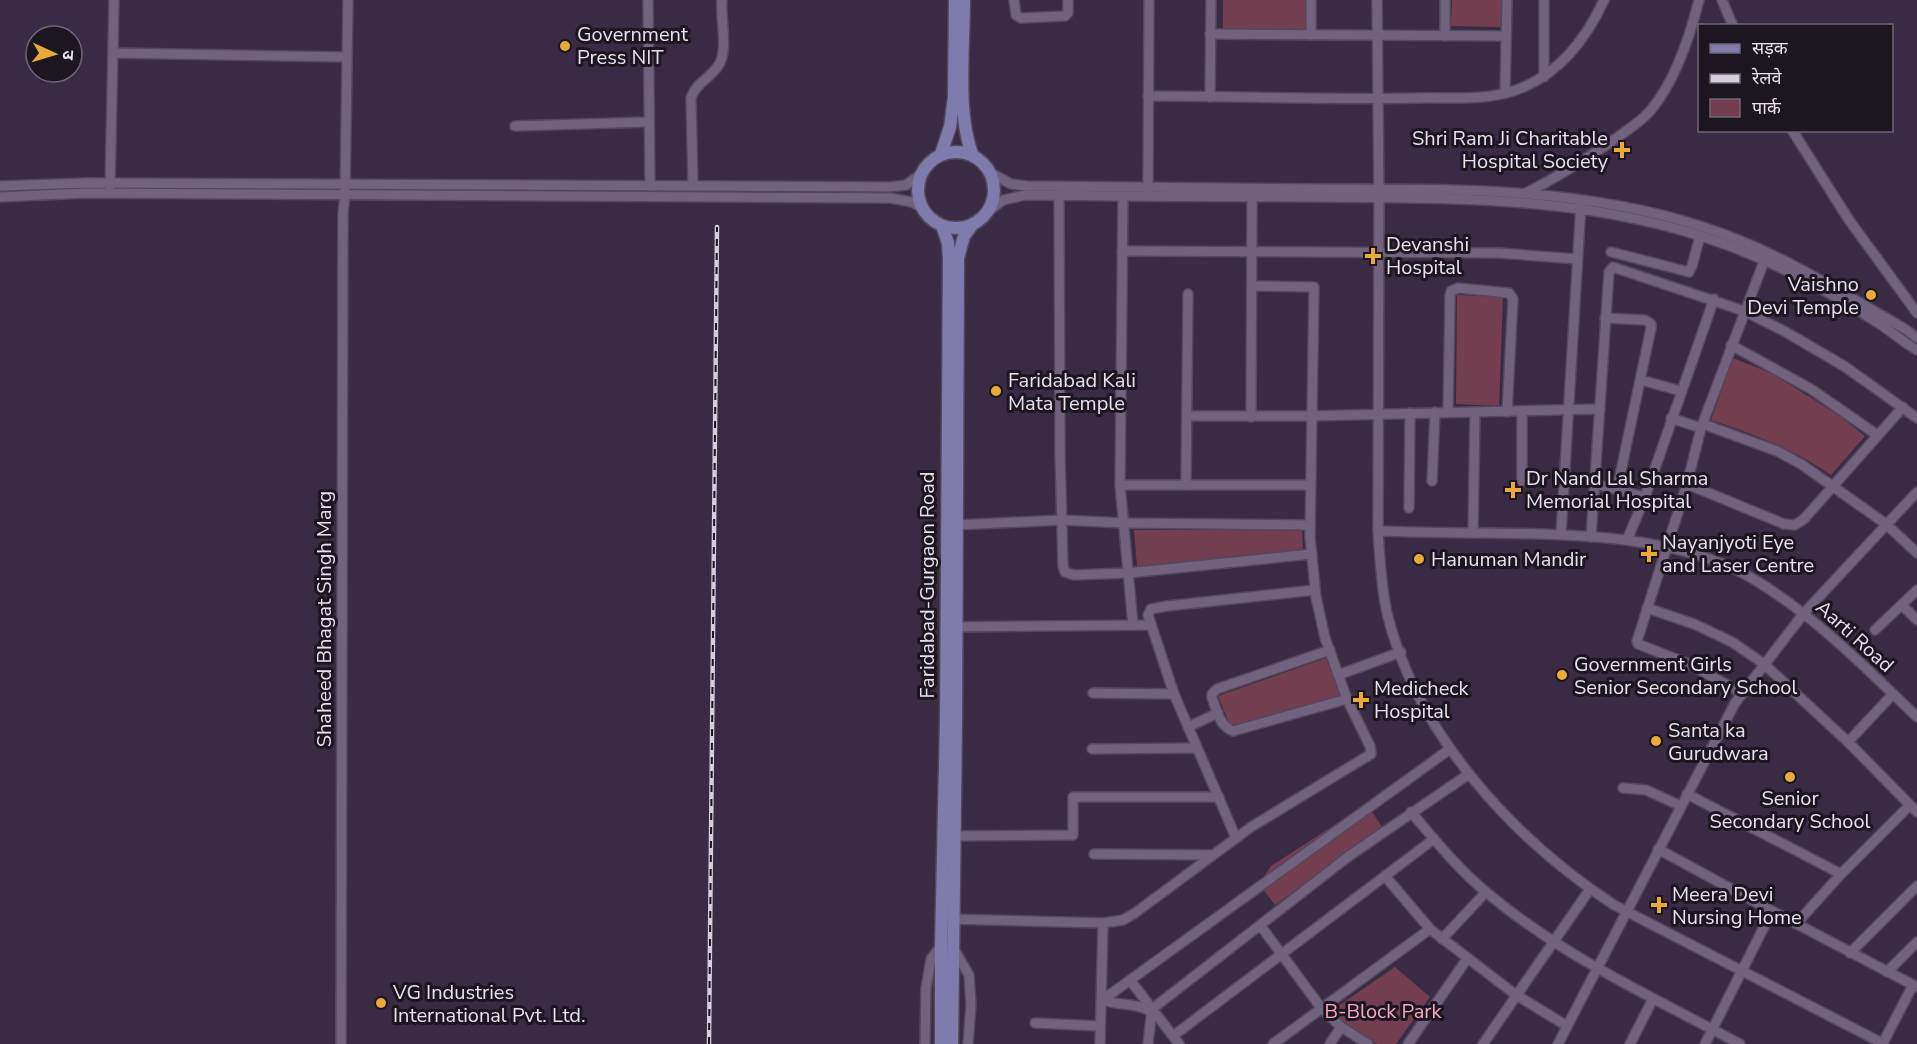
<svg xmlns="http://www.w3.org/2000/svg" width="1917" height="1044" viewBox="0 0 1917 1044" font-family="'Nunito Sans','Noto Sans Devanagari',sans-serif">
<rect width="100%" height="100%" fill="#382b43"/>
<g fill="#733f50">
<polygon points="1223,0 1307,0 1306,29 1223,29"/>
<polygon points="1452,0 1502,0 1501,27 1451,26"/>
<polygon points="1457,295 1503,297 1499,406 1456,404"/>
<path d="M1733 358 1771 373 1840 416 1865 436 1831 475C1793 449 1754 434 1711 420Z"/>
<polygon points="1134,530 1302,530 1303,551 1137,567"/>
<polygon points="1326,658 1341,697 1231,728 1218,696"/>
<polygon points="1367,804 1382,827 1275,905 1259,884 1271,866"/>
<polygon points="1395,967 1430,997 1396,1044 1377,1044 1328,1013"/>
</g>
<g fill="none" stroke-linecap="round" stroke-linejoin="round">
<g stroke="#53485c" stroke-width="12">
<g id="minor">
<polyline points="648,0 650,186"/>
<polyline points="1014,0 1016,15 1021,18 1065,16 1068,13 1068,0"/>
<polyline points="1311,0 1311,35"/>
<path d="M1377 0 1379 197 1378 531C1380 559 1381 586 1387 613 1416 733 1512 838 1614 905L1884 1044"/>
<polyline points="1722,0 1733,26"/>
<polyline points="1210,34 1506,36"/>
<polyline points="1445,36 1445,0"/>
<polyline points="114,53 347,57"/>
<polyline points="1544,77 1544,0"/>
<polyline points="1505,93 1507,0"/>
<path d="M1148 96C1238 96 1328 100 1418 98 1453 97 1493 102 1526 86 1563 69 1587 37 1604 0"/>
<polyline points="1210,97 1211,0"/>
<polyline points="515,126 649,122"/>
<polyline points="1792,130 1849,220 1917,313"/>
<path d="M991 173 1011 184 1027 186C1129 187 1231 188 1332 189 1458 189 1586 188 1706 228 1777 251 1841 292 1905 329L1917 338"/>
<polyline points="0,186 86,183 890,187 906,185 920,175"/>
<path d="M693 186 691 98C696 83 709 79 718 66 729 52 720 18 722 0"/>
<polyline points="110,188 114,0"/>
<polyline points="1148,188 1149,0"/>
<path d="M1524 194C1556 178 1586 159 1615 139 1627 130 1641 122 1651 110 1675 81 1690 36 1699 0"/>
<polyline points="1059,195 1060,455 1063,566 1065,572 1074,575 1128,573 1312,554"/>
<polyline points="1123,196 1120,485 1133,625"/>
<polyline points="0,197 84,193 890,198 912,202 921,207"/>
<path d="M985 214 1003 200 1026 195C1124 196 1221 197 1319 197 1456 198 1596 196 1727 245 1781 265 1834 294 1883 326 1894 334 1905 343 1917 350"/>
<polyline points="1122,251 1499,253 1577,259"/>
<polyline points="1611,252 1689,272 1692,266 1700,236"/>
<polyline points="1605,318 1645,320 1651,324 1651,328 1617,490"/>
<polyline points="1731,345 1811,389 1877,435"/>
<polyline points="1641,380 1681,391"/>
<polyline points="1448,412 1450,296 1451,291 1458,288 1509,293 1513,299 1507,412"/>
<polyline points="1187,416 1311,416 1600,409"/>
<polyline points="1251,417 1252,197"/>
<polyline points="1671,418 1701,428"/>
<polyline points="1703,424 1777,451 1801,464 1886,524 1917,553"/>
<polyline points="1432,481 1435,412"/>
<polyline points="1522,481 1522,411"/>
<polyline points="1595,484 1645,497"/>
<polyline points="1687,484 1784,524 1795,525 1804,519 1903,407"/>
<polyline points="1120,485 1310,485"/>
<polyline points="1186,485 1188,294"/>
<polyline points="1409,508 1410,413"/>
<polyline points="956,525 1062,520 1124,523 1310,525"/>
<path d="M1378 531C1414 532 1451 533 1487 533 1570 534 1676 535 1750 577 1813 614 1865 667 1917 717"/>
<polyline points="1473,533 1475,412"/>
<polyline points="1561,534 1581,204"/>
<polyline points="1591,537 1609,272 1613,267 1744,311 1784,331 1844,366 1917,418"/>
<polyline points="1627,540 1645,497 1714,299"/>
<polyline points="1902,605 1917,620"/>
<polyline points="1647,608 1694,624 1732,642 1764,664 1848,742 1917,812"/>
<polyline points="952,627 1151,625"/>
<polyline points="1875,630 1917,590"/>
<path d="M1330 650 1217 689 1212 694V698C1217 710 1219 726 1233 731L1347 699"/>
<polyline points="1338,675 1401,652"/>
<polyline points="1093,693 1174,694"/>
<polyline points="1742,693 1689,664 1638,644 1637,641 1687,484 1701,428 1766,256"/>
<polyline points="1188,727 1218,713"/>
<polyline points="1848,742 1893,694"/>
<polyline points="1092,749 1197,748"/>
<polyline points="1623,788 1646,790 1681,806"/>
<polyline points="1687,794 1841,874"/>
<path d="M1411 812C1435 840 1458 869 1486 892 1562 956 1652 997 1740 1044"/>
<polyline points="954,836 1073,835 1073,797 1219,797"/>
<polyline points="1236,838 1174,694 1148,615 1151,609 1167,606 1315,590"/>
<polyline points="1658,849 1772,911 1917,987"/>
<polyline points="1094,854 1212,855"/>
<polyline points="1385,876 1430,929 1516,995 1567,1026"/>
<polyline points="948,919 1103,923 1123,920 1135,913 1251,827 1371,754 1370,746 1347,699 1325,638 1316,597 1310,537 1314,287 1252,286"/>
<polyline points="1796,924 1841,874 1910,805"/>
<polyline points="1260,925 1322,1009 1341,1027 1368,1044"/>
<polyline points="1442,939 1486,892"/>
<polyline points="954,949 969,975 971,1005 968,1044"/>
<polyline points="1850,953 1917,886"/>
<polyline points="1887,972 1917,942"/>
<polyline points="1130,980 1179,1044"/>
<path d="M1103 1000C1119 1006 1136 1002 1151 1012"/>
<polyline points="1101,1001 1450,749"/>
<polyline points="1035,1023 1100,1026"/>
<polyline points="1173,1036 1434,839"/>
<polyline points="1883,1043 1913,985"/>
<polyline points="341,1044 343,213 345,195 348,0"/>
<polyline points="925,1044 926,988 931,959 941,946"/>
<polyline points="1100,1044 1103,923"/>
<polyline points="1148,1044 1152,1009 1349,856 1469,774"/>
<polyline points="1273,1044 1430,929"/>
<polyline points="1330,1044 1341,1027"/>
<polyline points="1408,1044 1467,959"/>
<polyline points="1483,1044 1590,889"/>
<polyline points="1558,1044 1735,703 1804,613 1917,492"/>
<polyline points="1630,1044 1653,999"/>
<polyline points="1705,1044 1772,911"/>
</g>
</g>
<g stroke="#53485c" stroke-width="15">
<g id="major">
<path d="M964 0C964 46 956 115 973 156"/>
<circle cx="956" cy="190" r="38"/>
<polyline points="941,154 950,127 954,97 955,0"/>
<polyline points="941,1044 941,946 946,721 949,259 948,243 942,226"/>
<polyline points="952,1044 956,721 958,258 964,236 973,224"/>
</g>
</g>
<use href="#minor" stroke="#71637e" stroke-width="9"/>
<use href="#major" stroke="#7f7bad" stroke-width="12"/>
<g stroke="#d4cddd" stroke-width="4.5">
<polyline id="rail" points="709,1044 717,227"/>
</g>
<use href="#rail" stroke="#1c1621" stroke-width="2" stroke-dasharray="7" stroke-linecap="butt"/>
</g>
<g fill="#e9aa38" stroke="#1c1621" stroke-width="2">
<circle cx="565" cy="46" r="6"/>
<path d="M1619 141h6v6h6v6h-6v6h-6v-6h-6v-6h6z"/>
<path d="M1370 247h6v6h6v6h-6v6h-6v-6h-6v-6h6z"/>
<circle cx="1871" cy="295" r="6"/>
<circle cx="996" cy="391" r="6"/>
<path d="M1510 481h6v6h6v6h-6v6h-6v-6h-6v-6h6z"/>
<path d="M1646 545h6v6h6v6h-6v6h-6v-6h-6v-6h6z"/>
<circle cx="1419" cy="559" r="6"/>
<circle cx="1562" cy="675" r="6"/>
<path d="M1358 691h6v6h6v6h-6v6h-6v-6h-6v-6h6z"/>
<circle cx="1656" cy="741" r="6"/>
<circle cx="1790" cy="777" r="6"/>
<path d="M1656 896h6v6h6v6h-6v6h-6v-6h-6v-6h6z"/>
<circle cx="381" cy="1003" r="6"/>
</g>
<g text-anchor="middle" stroke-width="6" stroke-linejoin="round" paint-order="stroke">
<g font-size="20" fill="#e7e0ef" stroke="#1c1621" text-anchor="start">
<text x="577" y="41">Government<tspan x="577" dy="23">Press NIT</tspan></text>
<text x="1608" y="145" text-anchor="end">Shri Ram Ji Charitable<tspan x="1608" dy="23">Hospital Society</tspan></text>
<text x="1386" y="251">Devanshi<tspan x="1386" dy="23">Hospital</tspan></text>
<text x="1859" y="291" text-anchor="end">Vaishno<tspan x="1859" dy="23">Devi Temple</tspan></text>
<text x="1008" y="387">Faridabad Kali<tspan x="1008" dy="23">Mata Temple</tspan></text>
<text x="1526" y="485">Dr Nand Lal Sharma<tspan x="1526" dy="23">Memorial Hospital</tspan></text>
<text x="1662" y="549">Nayanjyoti Eye<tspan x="1662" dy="23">and Laser Centre</tspan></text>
<text x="1431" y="566">Hanuman Mandir</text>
<text x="1574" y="671">Government Girls<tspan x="1574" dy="23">Senior Secondary School</tspan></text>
<text x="1374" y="695">Medicheck<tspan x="1374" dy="23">Hospital</tspan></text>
<text x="1668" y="737">Santa ka<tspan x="1668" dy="23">Gurudwara</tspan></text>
<text x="1790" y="805" text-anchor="middle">Senior<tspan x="1790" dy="23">Secondary School</tspan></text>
<text x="1672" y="901">Meera Devi<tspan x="1672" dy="23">Nursing Home</tspan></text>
<text x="393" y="999">VG Industries<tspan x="393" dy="23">International Pvt. Ltd.</tspan></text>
</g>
<g font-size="20" fill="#e7e0ef" stroke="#1c1621">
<text transform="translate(927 585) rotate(-90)" y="7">Faridabad-Gurgaon Road</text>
<text transform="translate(324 619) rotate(-90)" y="7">Shaheed Bhagat Singh Marg</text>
<text transform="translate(1855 636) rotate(42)" y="7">Aarti Road</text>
</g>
<g font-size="20" fill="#faa8c1" stroke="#1c1621">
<text x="1383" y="1018">B-Block Park</text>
</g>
</g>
<rect x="1698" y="24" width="195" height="108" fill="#1c1621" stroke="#6d6773" stroke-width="1.5"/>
<rect x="1710" y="44" width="30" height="9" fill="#7f7bad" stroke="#6d6773" stroke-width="1.5"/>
<text x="1752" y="54" font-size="18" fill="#e7e0ef">सड़क</text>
<rect x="1710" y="74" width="30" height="9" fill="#d4cddd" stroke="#6d6773" stroke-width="1.5"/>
<text x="1752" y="84" font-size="18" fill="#e7e0ef">रेलवे</text>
<rect x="1710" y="99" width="30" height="18" fill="#733f50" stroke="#6d6773" stroke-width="1.5"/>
<text x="1752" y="114" font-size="18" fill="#e7e0ef">पार्क</text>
<g transform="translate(54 54) rotate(94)"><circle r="28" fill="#1c1621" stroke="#6d6773" stroke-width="1.5"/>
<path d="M0-4.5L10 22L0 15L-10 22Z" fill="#e9aa38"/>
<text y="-9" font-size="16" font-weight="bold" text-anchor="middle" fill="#e7e0ef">उ</text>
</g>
</svg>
